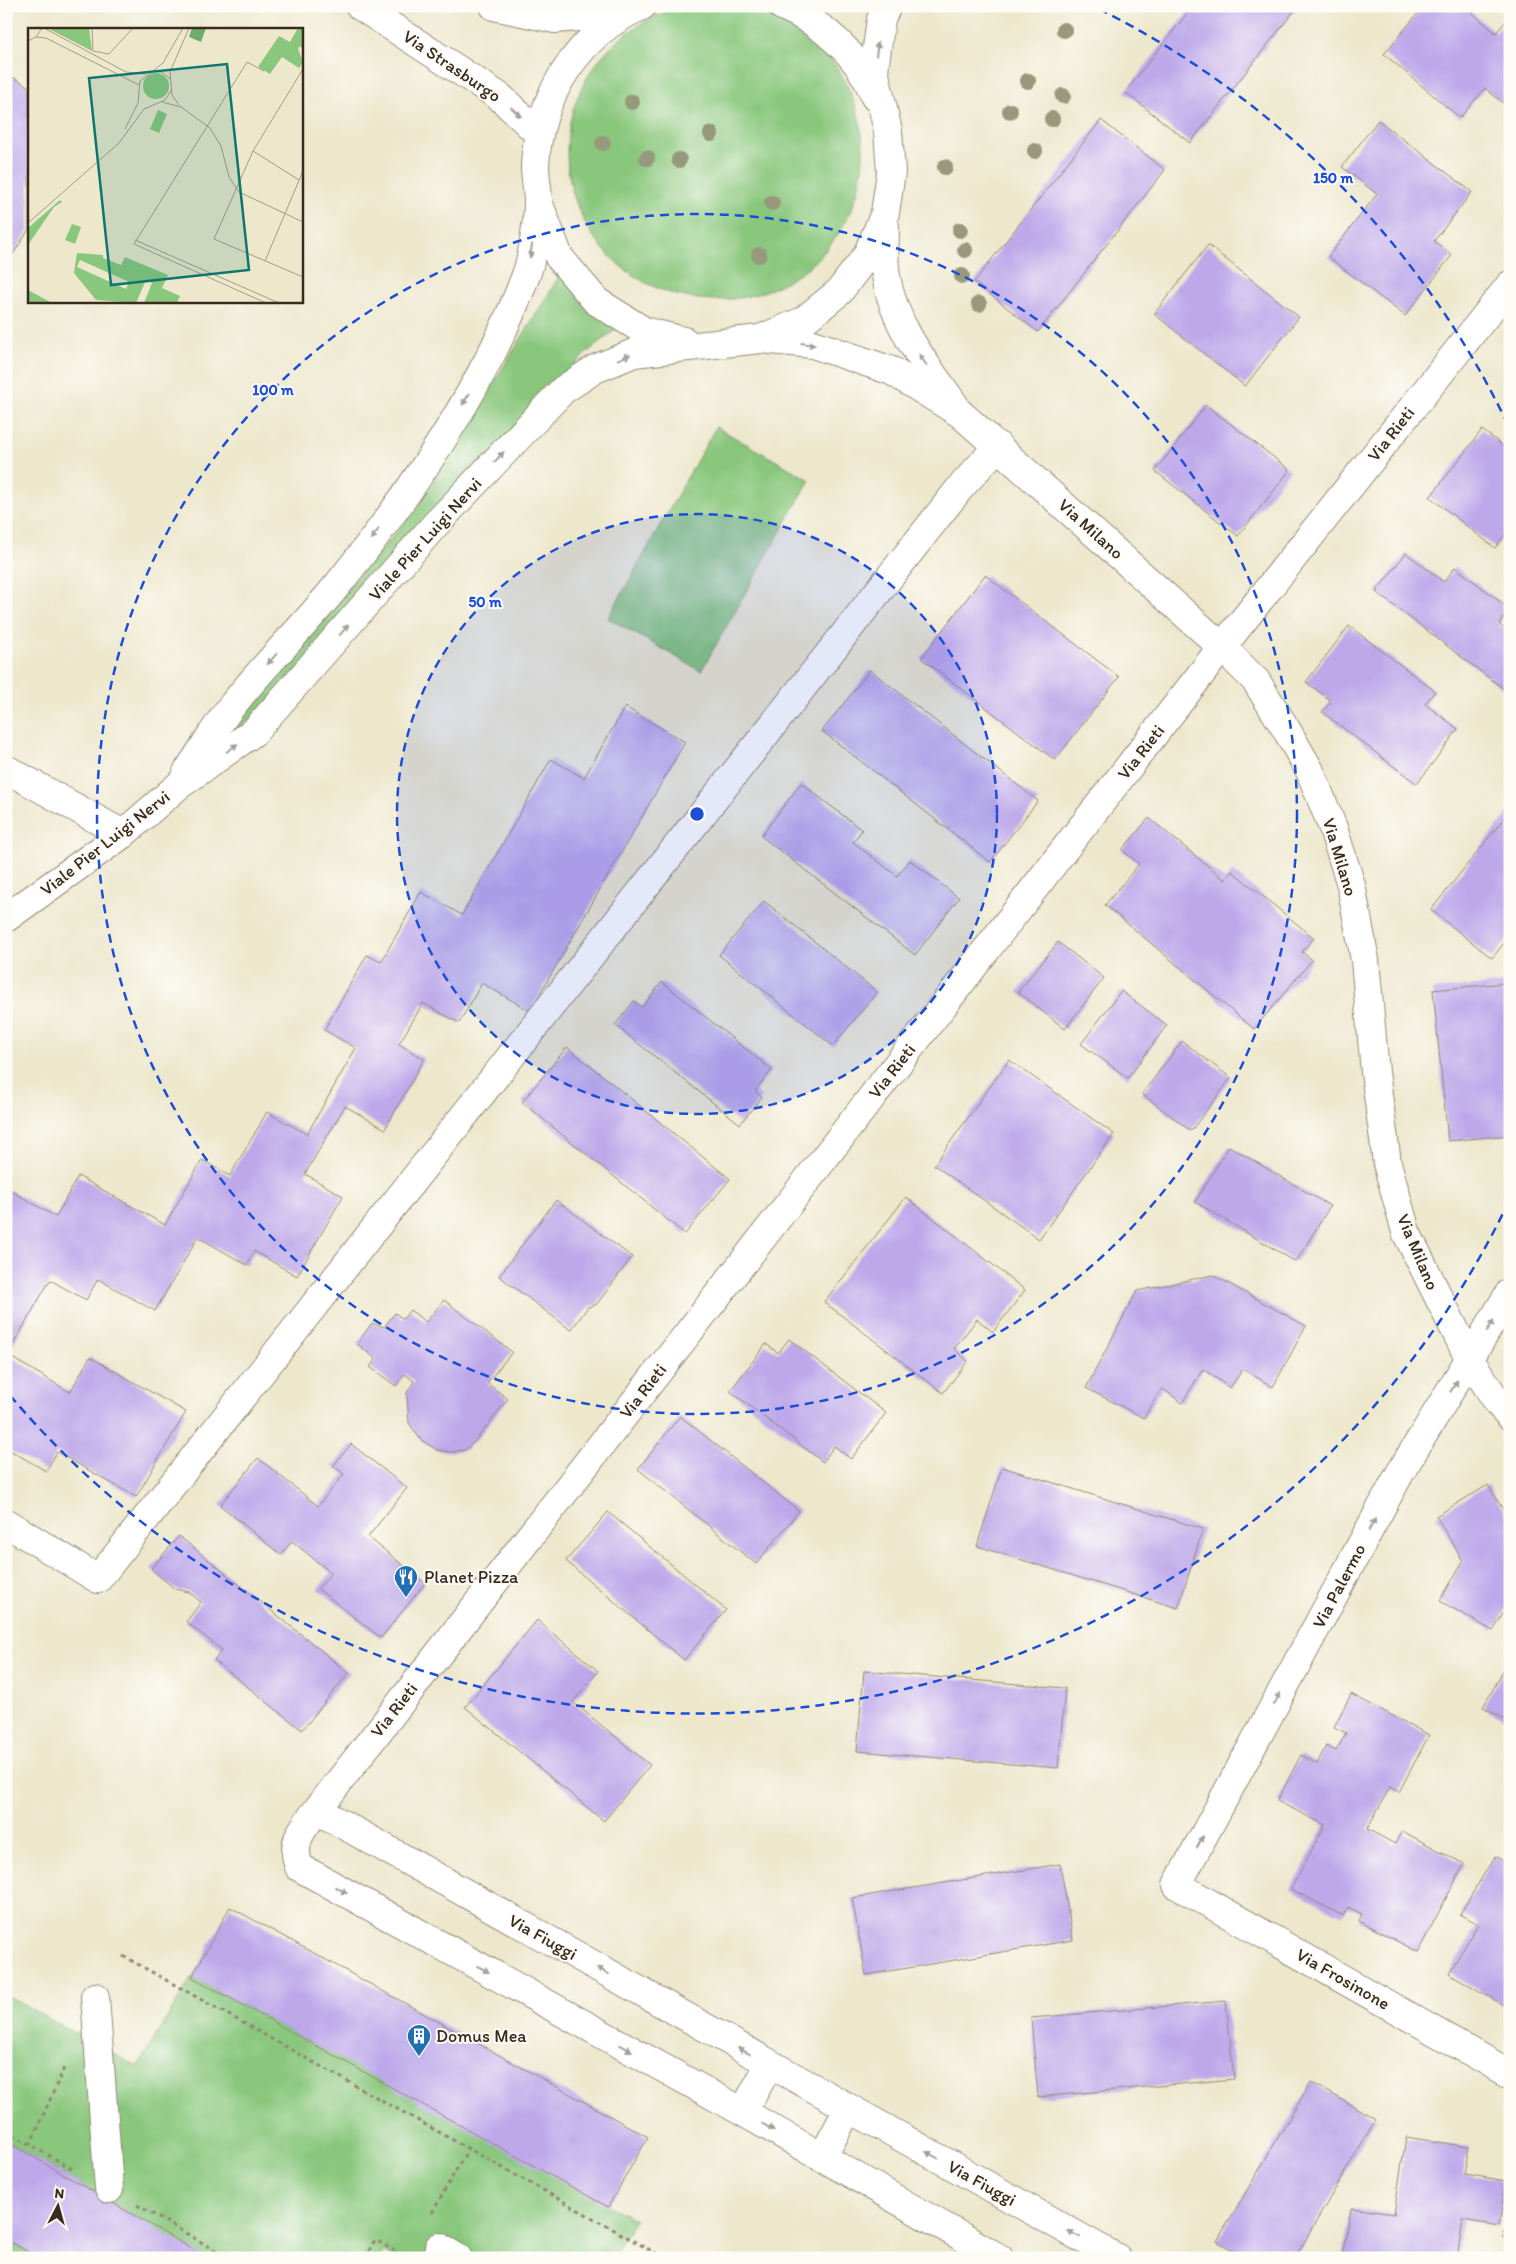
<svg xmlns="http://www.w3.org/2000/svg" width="1516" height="2264" viewBox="0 0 1516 2264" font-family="Itim,sans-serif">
<rect width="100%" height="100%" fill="#fdfcf7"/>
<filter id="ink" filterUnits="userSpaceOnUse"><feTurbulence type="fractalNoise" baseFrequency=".02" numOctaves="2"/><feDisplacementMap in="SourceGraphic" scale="10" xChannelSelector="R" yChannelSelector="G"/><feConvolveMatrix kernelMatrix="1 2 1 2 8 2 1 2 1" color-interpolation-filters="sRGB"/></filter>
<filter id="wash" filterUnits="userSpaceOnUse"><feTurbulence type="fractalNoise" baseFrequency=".0096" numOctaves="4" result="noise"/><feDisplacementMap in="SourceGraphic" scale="20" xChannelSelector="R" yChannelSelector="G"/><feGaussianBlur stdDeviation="1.12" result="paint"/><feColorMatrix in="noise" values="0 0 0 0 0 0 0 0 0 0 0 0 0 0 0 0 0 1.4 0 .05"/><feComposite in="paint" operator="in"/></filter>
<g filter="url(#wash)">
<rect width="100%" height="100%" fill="#ede7cc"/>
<g fill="#89c77d" stroke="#62784e">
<circle cx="715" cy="152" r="148"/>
<polygon points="560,275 619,327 584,355 251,720 217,741 417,508"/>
<polygon points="716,427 810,480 701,671 608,618"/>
<polygon points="192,1977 635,2220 613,2258 393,2258 384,2252 380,2258 203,2258 203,2256 6,2141 6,1995 137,2067"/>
<polygon points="6,2239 38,2258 6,2258"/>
</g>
<g id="blocks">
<g fill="#bda8ea">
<polygon points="1193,6 1298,6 1190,143 1125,92"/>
<polygon points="1424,6 1464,6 1496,33 1510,16 1510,109 1485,88 1460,118 1384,54"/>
<polygon points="6,73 29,87 29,229 12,256 6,253"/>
<polygon points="1101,120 1165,170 1038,332 974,282"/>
<polygon points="1378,120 1472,192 1434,241 1452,255 1405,316 1328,257 1377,194 1342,167"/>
<polygon points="1208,245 1299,317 1245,386 1154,314"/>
<polygon points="1206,405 1290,470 1238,536 1155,471"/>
<polygon points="1482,430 1510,451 1510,533 1508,531 1495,548 1430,497"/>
<polygon points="1406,553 1444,582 1455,567 1510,609 1499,624 1510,633 1509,693 1376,592"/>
<polygon points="985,575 1119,677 1055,760 921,658"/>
<polygon points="1349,626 1435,691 1425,704 1458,729 1417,784 1322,712 1331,701 1306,682"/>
<polygon points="870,670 1038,801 990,862 822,731"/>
<polygon points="625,707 685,742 530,1011 482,983 459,1023 423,1003 399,1044 424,1059 385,1129 345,1106 305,1174 343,1196 297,1276 254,1251 247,1265 198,1237 155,1311 98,1279 86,1300 50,1280 7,1355 70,1392 90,1357 186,1412 136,1497 57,1452 46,1471 6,1448 6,1198 10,1190 56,1217 78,1176 165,1225 202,1160 230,1176 267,1112 307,1134 356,1048 324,1030 367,955 381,962 421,892 462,915 551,759 584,778"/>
<polygon points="801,783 862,830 853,842 897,876 910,860 959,898 915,955 761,836"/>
<polygon points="1510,811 1510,936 1492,958 1431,910"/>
<polygon points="1149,818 1225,880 1232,871 1314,938 1302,952 1312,960 1254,1029 1105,905 1139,864 1122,850"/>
<polygon points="764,901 877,992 833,1046 719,955"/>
<polygon points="1058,942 1104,978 1065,1029 1018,992"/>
<polygon points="662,982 772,1070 755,1091 762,1097 740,1124 615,1025 634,1001 642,1007"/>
<polygon points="1505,983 1510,1031 1510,1135 1448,1141 1433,990"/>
<polygon points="1121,991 1167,1025 1128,1078 1081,1044"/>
<polygon points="1182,1041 1231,1078 1191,1131 1142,1094"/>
<polygon points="567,1047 730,1179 685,1234 522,1102"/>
<polygon points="1009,1060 1114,1134 1039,1239 934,1165"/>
<polygon points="1229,1146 1330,1206 1296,1262 1195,1202"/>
<polygon points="906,1197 1025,1290 993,1332 977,1319 954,1349 968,1361 943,1393 824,1302"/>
<polygon points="556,1200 632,1257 597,1304 588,1307 571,1330 499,1276"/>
<polygon points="1213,1275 1306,1326 1273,1387 1243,1369 1230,1388 1203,1369 1182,1403 1162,1388 1144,1418 1086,1388 1137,1291"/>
<polygon points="444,1300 512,1352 487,1383 508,1399 476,1440 465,1450 451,1452 437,1450 421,1440 409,1423 407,1393 414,1381 405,1374 396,1386 370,1367 376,1359 357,1344 372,1323 384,1327 395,1313 403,1319 410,1310 426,1322"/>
<polygon points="789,1339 886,1413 851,1459 834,1446 823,1462 730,1391 766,1344 778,1353"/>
<polygon points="680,1416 799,1511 756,1564 638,1469"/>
<polygon points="351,1444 407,1488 368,1537 425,1583 381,1638 318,1589 331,1573 292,1541 281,1555 220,1505 258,1458 318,1506 344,1474 333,1466"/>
<polygon points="1002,1467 1203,1529 1178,1608 977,1546"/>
<polygon points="1488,1485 1510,1521 1510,1602 1493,1631 1440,1601 1463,1561 1436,1516"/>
<polygon points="608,1512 726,1610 684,1660 566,1561"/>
<polygon points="179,1536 349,1673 302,1730 214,1660 222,1650 186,1622 201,1602 189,1592 175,1589 151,1569"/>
<polygon points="537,1620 598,1671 573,1702 650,1765 604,1821 465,1707"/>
<polygon points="1505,1668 1510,1670 1510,1722 1483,1707"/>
<polygon points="864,1671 1065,1688 1058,1768 857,1751"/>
<polygon points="1351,1694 1429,1735 1399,1792 1390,1787 1367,1829 1395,1844 1402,1831 1464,1864 1418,1952 1359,1921 1362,1914 1348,1907 1343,1916 1291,1889 1325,1825 1277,1801 1301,1755 1317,1764 1326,1746 1336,1751 1346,1733 1334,1727"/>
<polygon points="1495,1856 1510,1865 1510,2009 1449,1973 1478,1924 1460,1914"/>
<polygon points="1060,1864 1073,1940 866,1975 852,1898"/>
<polygon points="230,1907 648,2137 608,2207 192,1977"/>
<polygon points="1226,2001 1234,2079 1038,2097 1031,2018"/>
<polygon points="1311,2082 1376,2119 1295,2258 1245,2258 1217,2241"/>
<polygon points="1406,2137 1469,2147 1464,2174 1506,2181 1499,2226 1463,2220 1457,2258 1343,2258 1351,2208 1394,2214"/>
<polygon points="6,2141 204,2256 203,2258 38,2258 6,2239"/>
<polygon points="1510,2224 1510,2242 1502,2237"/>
</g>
</g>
</g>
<g filter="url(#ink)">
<use href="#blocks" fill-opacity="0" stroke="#948875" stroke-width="1"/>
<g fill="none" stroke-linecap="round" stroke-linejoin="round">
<g stroke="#948875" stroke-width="30">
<g id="minor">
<polyline points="360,6 500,97 538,133"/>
<polyline points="494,6 555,19 625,13"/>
<path d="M782 6C822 22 860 56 875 97"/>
<polyline points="539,204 559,257 596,301 644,331 684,341"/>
<path d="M885 226C885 242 883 261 886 276 894 326 926 365 954 404"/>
<polyline points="760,339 813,344 892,371 961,414 1222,647 1256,681 1286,729 1310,771 1333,828 1351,885 1365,960 1375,1072 1387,1163 1406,1232 1470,1360 1499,1404 1510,1416"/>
<polyline points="6,769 123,834"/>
<path d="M187 772C202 751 215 727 231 707 266 662 308 623 343 578 413 490 487 381 526 275 532 260 538 219 538 202 538 190 535 178 535 166 538 98 578 33 642 6"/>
<polyline points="6,918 123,834 178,786 254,732 434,526 563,390 595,369 634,353 760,339 803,321 839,292 867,255 885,213 891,172 888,131 874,70 881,19 887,6"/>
<polyline points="1510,1292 1400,1473 1177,1885 1510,2074"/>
<polyline points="6,1523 98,1579 960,488 998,446"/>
<polyline points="317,1810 1117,2258"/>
<polyline points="95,1997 109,2189"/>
<polyline points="743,2112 769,2065"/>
<polyline points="822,2158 848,2109"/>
<polyline points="439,2247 458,2258"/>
<path d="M999 2258 743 2112 299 1867C290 1842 302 1829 317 1810L1222 647 1510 285"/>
</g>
</g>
<g stroke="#948875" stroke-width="3" stroke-dasharray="4 4" stroke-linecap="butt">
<polyline points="123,1956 661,2256"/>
<polyline points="6,2131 73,2169"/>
<polyline points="30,2145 64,2068"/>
<polyline points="137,2205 229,2258"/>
<polyline points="432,2213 468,2149"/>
<polyline points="6,2252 16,2258"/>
<polyline points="216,2258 219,2252"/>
<polyline points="365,2258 375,2240 405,2256"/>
</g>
<use href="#minor" stroke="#fff" stroke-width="28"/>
</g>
<g fill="#98997c">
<circle cx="1064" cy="30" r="8"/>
<circle cx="1028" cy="81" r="8"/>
<circle cx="1063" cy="96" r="8"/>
<circle cx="632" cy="102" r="8"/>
<circle cx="1010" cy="111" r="8"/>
<circle cx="1052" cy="119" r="8"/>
<circle cx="711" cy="134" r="8"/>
<circle cx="603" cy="143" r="8"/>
<circle cx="1035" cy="151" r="8"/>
<circle cx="647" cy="158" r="8"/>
<circle cx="679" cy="160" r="8"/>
<circle cx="945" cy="167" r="8"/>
<circle cx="772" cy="203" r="8"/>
<circle cx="960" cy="230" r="8"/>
<circle cx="965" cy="250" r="8"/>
<circle cx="759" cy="255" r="8"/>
<circle cx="962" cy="276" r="8"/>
<circle cx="979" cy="304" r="8"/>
</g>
<defs><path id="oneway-solid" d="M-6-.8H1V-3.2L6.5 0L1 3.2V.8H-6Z" transform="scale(1.25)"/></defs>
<g fill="#a79f9a">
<use href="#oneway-solid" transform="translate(877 49) rotate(-82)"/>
<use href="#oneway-solid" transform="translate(516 112) rotate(43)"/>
<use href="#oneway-solid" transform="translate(531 251) rotate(99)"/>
<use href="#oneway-solid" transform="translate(808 344) rotate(8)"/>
<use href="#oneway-solid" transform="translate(624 357) rotate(-22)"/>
<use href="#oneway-solid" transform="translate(923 360) rotate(-124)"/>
<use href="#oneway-solid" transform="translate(466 399) rotate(122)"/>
<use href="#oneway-solid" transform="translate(499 457) rotate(-47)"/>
<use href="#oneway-solid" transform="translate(375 534) rotate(126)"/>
<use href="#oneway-solid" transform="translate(344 630) rotate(-49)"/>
<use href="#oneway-solid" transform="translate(272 659) rotate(131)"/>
<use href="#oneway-solid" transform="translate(232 748) rotate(-35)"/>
<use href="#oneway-solid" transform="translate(1490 1326) rotate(-60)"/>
<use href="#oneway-solid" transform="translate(1454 1386) rotate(-58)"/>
<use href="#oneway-solid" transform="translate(1372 1525) rotate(-62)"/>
<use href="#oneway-solid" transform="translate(1277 1699) rotate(-62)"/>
<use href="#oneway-solid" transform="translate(1200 1842) rotate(-62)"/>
<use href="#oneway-solid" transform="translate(341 1890) rotate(29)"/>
<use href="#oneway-solid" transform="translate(483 1969) rotate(29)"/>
<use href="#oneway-solid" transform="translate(603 1971) rotate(-151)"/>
<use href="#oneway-solid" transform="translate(626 2048) rotate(29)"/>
<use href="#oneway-solid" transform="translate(744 2051) rotate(-151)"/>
<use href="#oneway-solid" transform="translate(768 2127) rotate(30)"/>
<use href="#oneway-solid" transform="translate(932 2155) rotate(-151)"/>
<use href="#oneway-solid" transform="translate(1074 2234) rotate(-151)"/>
</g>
</g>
<circle cx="697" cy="814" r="300" fill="#1d4ed8" fill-opacity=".12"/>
<g fill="none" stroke="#1d4ed8" stroke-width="2.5" stroke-dasharray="9 6">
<circle cx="697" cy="814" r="300"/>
<circle cx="697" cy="814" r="600"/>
<path d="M1509 1201A900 900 0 0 1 8 1393M1099 9A900 900 0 0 1 1509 427"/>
</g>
<defs>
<g id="restaurant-pin" transform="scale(1.25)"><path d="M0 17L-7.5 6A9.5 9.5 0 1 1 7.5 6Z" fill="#1f6fb2" stroke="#fdfcf7"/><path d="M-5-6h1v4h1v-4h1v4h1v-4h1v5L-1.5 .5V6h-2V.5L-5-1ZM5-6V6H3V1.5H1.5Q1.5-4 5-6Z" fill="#fff"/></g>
<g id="building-pin" transform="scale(1.25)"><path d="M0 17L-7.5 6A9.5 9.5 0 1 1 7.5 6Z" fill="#1f6fb2" stroke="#fdfcf7"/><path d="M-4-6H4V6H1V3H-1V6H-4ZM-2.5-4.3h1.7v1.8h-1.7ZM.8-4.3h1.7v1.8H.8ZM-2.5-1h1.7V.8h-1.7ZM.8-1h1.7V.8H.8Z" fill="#fff"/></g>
</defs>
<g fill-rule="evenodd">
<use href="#restaurant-pin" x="406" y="1577"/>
<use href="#building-pin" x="419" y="2036"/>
</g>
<g text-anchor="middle" stroke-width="4" stroke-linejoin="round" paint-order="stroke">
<g font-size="18" fill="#3b2a1e" stroke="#fdfcf7">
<text transform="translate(452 66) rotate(34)" y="6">Via Strasburgo</text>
<text transform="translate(1391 434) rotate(-52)" y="6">Via Rieti</text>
<text transform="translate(1091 529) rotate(42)" y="6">Via Milano</text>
<text transform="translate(425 539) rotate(-48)" y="6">Viale Pier Luigi Nervi</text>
<text transform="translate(1141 752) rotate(-52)" y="6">Via Rieti</text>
<text transform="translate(105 843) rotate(-38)" y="6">Viale Pier Luigi Nervi</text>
<text transform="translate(1340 857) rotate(73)" y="6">Via Milano</text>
<text transform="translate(892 1071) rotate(-52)" y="6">Via Rieti</text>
<text transform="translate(1418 1252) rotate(67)" y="6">Via Milano</text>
<text transform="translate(643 1391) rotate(-52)" y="6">Via Rieti</text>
<text transform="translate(1339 1586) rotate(-62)" y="6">Via Palermo</text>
<text transform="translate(394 1710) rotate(-52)" y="6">Via Rieti</text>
<text transform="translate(543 1937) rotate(29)" y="6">Via Fiuggi</text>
<text transform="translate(1343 1979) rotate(30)" y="6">Via Frosinone</text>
<text transform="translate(982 2183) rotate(29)" y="6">Via Fiuggi</text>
</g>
<g font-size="18" fill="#3b2a1e" stroke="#fdfcf7" text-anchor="start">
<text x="424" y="1583">Planet Pizza</text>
<text x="436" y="2042">Domus Mea</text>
</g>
</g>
<g transform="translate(28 28)">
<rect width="275" height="275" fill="#ede7cc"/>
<path d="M21 0H61L64 23 23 2ZM270 0H275V21L272 18 270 21 275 34 271 40 254 29 242 46 230 39 251 8 262 14ZM115 58a13 13 0 1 1 26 0a13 13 0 1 1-26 0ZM130 82 139 86 131 105 122 101ZM32 172 34 174 26 179 0 217V200ZM44 196 53 199 47 216 37 212ZM49 225 75 227V230L93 237 97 229 140 247 134 260 152 268 149 275H116L124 255 118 252 108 275 68 272 46 245ZM52 232 101 254 98 261 49 239ZM0 262 24 275H0Z" fill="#89c77d" fill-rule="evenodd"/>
<path d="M164 0H178L173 14 161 9Z" fill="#6eac6c"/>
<path fill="none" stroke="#a69b86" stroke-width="1" d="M16 0 98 44 118 46M64 0 65 23 81 26 105 0M8 9 18 10 111 57M0 13 8 9 14 0M275 41 225 123 186 211 275 249M126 43 134 44 142 51M236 43 219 34 106 216 238 275M134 74 153 79 182 100 193 118 201 149 211 164 275 194M151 77 144 67 142 44 161 0M97 101 110 75 112 53 135 35 155 0M225 123 271 152M0 195 91 115 116 81 137 72 144 61M107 212 251 275M237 233 275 143"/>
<path fill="#0f766e" fill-opacity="0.15" stroke="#0f766e" stroke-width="2.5" d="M199 36 221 242 83 257 61 50Z"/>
<rect width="275" height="275" fill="none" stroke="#3b2a1e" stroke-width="2.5"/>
</g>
<circle cx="697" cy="814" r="8" fill="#1d4ed8" stroke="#fdfcf7" stroke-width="2.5"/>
<g font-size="15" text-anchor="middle" font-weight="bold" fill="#1d4ed8" stroke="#fdfcf7" stroke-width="4" stroke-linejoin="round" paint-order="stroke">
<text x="1333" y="183">150 m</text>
<text x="273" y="395">100 m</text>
<text x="485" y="607">50 m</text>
</g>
<rect width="1516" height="2264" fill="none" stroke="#fdfcf7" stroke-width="25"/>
<g transform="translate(58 2206) rotate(6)" stroke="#fdfcf7" stroke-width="4" paint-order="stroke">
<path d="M0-4L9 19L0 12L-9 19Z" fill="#3b2a1e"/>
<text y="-8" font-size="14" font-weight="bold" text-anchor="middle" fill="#3b2a1e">N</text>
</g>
</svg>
